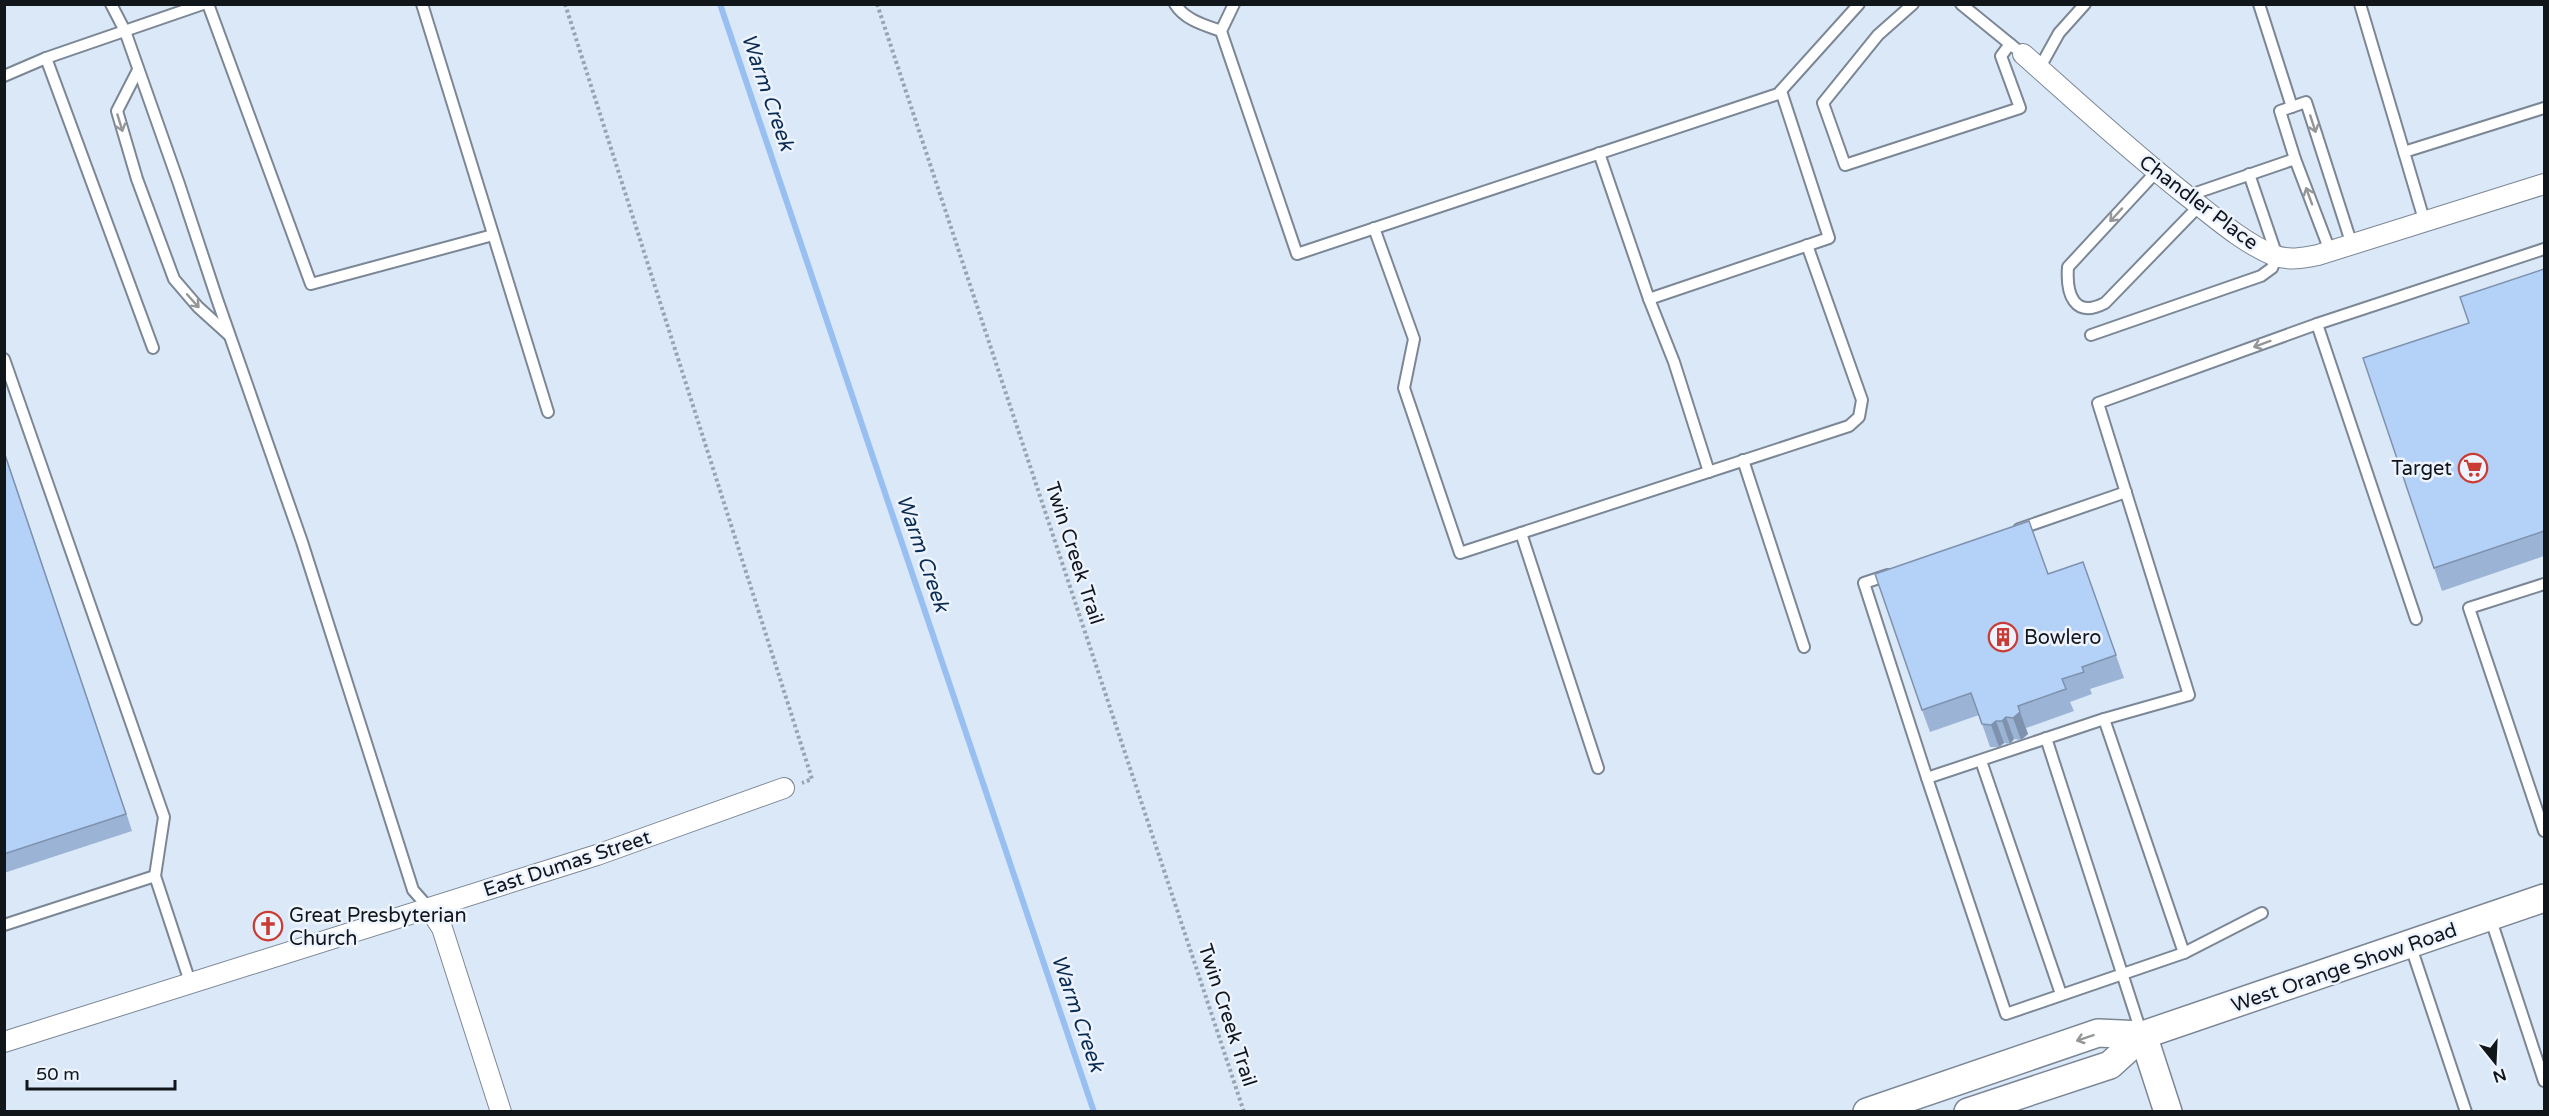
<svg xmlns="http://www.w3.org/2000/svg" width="2549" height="1116" viewBox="0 0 2549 1116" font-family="'Varela Round',sans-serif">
<rect width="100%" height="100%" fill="#dbe8f8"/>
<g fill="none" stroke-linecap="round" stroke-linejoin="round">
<polyline stroke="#98bff2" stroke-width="6" points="720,4 1094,1112"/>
<g stroke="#7c8796" stroke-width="14">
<g id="lane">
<polyline points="111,4 125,31 179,184 217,299 302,542 413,890 429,908"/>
<polyline points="208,4 311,284 493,235"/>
<polyline points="422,4 548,412"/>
<path d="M1175 4C1185 20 1204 25 1221 31"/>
<polyline points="1234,4 1221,31 1297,254 1778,94 1859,4"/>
<polyline points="1913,4 1878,35 1823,103 1845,165 2020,108 2001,56 2010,44"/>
<polyline points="1961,4 2015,48"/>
<polyline points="2259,4 2292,107"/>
<polyline points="2360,4 2404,152"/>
<polyline points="46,58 153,348"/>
<polyline points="2039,69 2059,33 2085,4"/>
<polyline points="138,70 117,111 137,179 174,279 198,307 229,335"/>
<polyline points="4,76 46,58 203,4"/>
<polyline points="1599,153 1649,299 1829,238 1781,91"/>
<polyline points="2295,159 2280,111 2306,102 2352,245"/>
<path d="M2156 172 2068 267C2066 294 2074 319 2105 303L2199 206"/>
<polyline points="2187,196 2295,159 2330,251"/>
<polyline points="2425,223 2404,152 2544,108"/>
<polyline points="1374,228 1414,339 1404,388 1460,553 1849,426 1859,417 1862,400 1807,245"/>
<polyline points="1649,299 1674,362 1709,472"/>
<polyline points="2317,324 2416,619"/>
<polyline points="2091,335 2261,276 2272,268 2277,256 2249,174"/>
<polyline points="4,359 164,817 155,876"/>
<polyline points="1743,460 1804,647"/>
<polyline points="2019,529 2126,492"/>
<polyline points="1521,533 1598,768"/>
<polyline points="1888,575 1864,583 1927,778"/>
<polyline points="2544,584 2469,608 2544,831"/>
<polyline points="2104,719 2184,953"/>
<polyline points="2046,738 2142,1035"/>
<polyline points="1981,761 2061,994"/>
<polyline points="2262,913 2184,953 2006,1014 1927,778 2104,719 2189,695 2098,403 2317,324 2544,249"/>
<polyline points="2490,917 2544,1081"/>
<polyline points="4,925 155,876 190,982"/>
<polyline points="2410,944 2466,1112"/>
</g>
</g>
<g stroke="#7c8796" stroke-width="22">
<g id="street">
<path d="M2023 54C2077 102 2130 151 2186 195 2213 216 2242 242 2273 255 2288 261 2303 258 2318 255L2544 184"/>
<polyline points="429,908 442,928 501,1112"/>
<polyline points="4,1042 597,855 784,788"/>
</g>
</g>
<g stroke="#7c8796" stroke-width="30">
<g id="secondary">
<polyline points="2143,1035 2168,1112"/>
<polyline points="1867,1112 2098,1033 2143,1035 2544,898"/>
<polyline points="1968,1112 2110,1065 2143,1035"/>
</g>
</g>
<g stroke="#9aa4b1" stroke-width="4" stroke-dasharray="3 3" stroke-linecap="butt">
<polyline points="565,4 812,779 802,783"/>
<polyline points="877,4 1244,1112"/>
</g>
<use href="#lane" stroke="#fff" stroke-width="10"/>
<use href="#street" stroke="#fff" stroke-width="20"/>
<use href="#secondary" stroke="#fff" stroke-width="27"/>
</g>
<g fill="#9bb4d5">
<polygon points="2544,269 2544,556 2442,591 2434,568 2469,323"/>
<polygon points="4,450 132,831 4,873"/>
<polygon points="2048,573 2091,584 2124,678 2090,689 2092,694 2070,702 2074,711 2026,728 2028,734 2021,740 2014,739 2010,744 2004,743 1999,747 1990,747 1979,715 1930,732 1922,710"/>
</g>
<g fill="#7e92ae">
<polygon points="4,450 132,831 126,814"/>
<polygon points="2020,712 2028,734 2021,740 2013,718"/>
<polygon points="2006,717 2014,739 2010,744 2002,721"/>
<polygon points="1996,721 2004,743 1999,747 1991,725"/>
</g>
<g fill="#b4d1f8" stroke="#7e92ae" stroke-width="1.5">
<polygon points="2544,269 2544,531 2434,568 2363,358 2469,323 2460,297"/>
<polygon points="4,452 126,814 4,854"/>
<polygon points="2029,521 2048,574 2083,562 2116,655 2082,667 2084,672 2062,679 2066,689 2018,706 2020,712 2013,718 2006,717 2002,721 1996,721 1991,725 1982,724 1971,693 1922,710 1875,574"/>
</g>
<defs><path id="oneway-shaft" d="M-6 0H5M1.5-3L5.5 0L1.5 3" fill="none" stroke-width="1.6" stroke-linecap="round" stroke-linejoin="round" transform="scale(1.5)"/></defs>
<g stroke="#949698">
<use href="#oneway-shaft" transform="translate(120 123) rotate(73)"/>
<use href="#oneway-shaft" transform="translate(2313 124) rotate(72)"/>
<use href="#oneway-shaft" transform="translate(2309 196) rotate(-110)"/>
<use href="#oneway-shaft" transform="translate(2116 215) rotate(133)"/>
<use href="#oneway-shaft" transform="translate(193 301) rotate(48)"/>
<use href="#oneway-shaft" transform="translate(2262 344) rotate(160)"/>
<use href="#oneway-shaft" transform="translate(2085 1038) rotate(161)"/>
</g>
<defs>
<g id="supermarket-ring" transform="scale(1.5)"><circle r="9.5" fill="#edf4ff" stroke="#ca3c33" stroke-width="1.5"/><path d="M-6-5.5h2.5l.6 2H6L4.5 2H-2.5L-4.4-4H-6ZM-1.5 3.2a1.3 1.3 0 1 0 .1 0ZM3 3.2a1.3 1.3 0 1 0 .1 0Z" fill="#ca3c33"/></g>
<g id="building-ring" transform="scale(1.5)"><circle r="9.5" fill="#edf4ff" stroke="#ca3c33" stroke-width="1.5"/><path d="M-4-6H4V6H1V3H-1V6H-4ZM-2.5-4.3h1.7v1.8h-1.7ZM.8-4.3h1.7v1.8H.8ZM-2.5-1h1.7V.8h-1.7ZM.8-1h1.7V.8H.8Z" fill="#ca3c33"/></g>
<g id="church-ring" transform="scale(1.5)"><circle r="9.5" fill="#edf4ff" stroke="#ca3c33" stroke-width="1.5"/><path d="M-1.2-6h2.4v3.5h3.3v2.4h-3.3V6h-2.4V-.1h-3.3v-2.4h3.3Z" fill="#ca3c33"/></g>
</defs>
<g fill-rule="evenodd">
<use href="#supermarket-ring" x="2473" y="468"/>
<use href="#building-ring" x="2003" y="637"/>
<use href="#church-ring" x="268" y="926"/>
</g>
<g text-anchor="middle" stroke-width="5" stroke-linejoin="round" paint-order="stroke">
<g font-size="20" fill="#11161b" stroke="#edf4ff">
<text transform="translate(2199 202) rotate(37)" y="7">Chandler Place</text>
<text transform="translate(1075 553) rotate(72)" y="7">Twin Creek Trail</text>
<text transform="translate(567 863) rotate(-18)" y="7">East Dumas Street</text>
<text transform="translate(2344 967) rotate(-19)" y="7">West Orange Show Road</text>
<text transform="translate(1228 1015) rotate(72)" y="7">Twin Creek Trail</text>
</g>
<g font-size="20" fill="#11161b" stroke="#edf4ff" text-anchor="start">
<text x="2452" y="475" text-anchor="end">Target</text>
<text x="2024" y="644">Bowlero</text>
<text x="289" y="922">Great Presbyterian<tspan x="289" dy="23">Church</tspan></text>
</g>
<g font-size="21" font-style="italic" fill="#0a2b52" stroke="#edf4ff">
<text transform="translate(768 92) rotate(71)" y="7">Warm Creek</text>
<text transform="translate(923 553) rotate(71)" y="7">Warm Creek</text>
<text transform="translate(1078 1013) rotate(71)" y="7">Warm Creek</text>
</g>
</g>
<rect width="2549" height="1116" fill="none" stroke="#11161b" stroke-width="12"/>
<g transform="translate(2495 1062) rotate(162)" stroke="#edf4ff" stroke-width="4.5" paint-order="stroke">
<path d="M0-4.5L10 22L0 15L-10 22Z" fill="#11161b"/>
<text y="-9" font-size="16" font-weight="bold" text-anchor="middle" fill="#11161b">N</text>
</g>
<path d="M27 1080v9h148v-9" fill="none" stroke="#11161b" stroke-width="3"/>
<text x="36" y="1080" font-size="18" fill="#11161b" stroke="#edf4ff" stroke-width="4.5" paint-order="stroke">50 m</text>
</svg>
